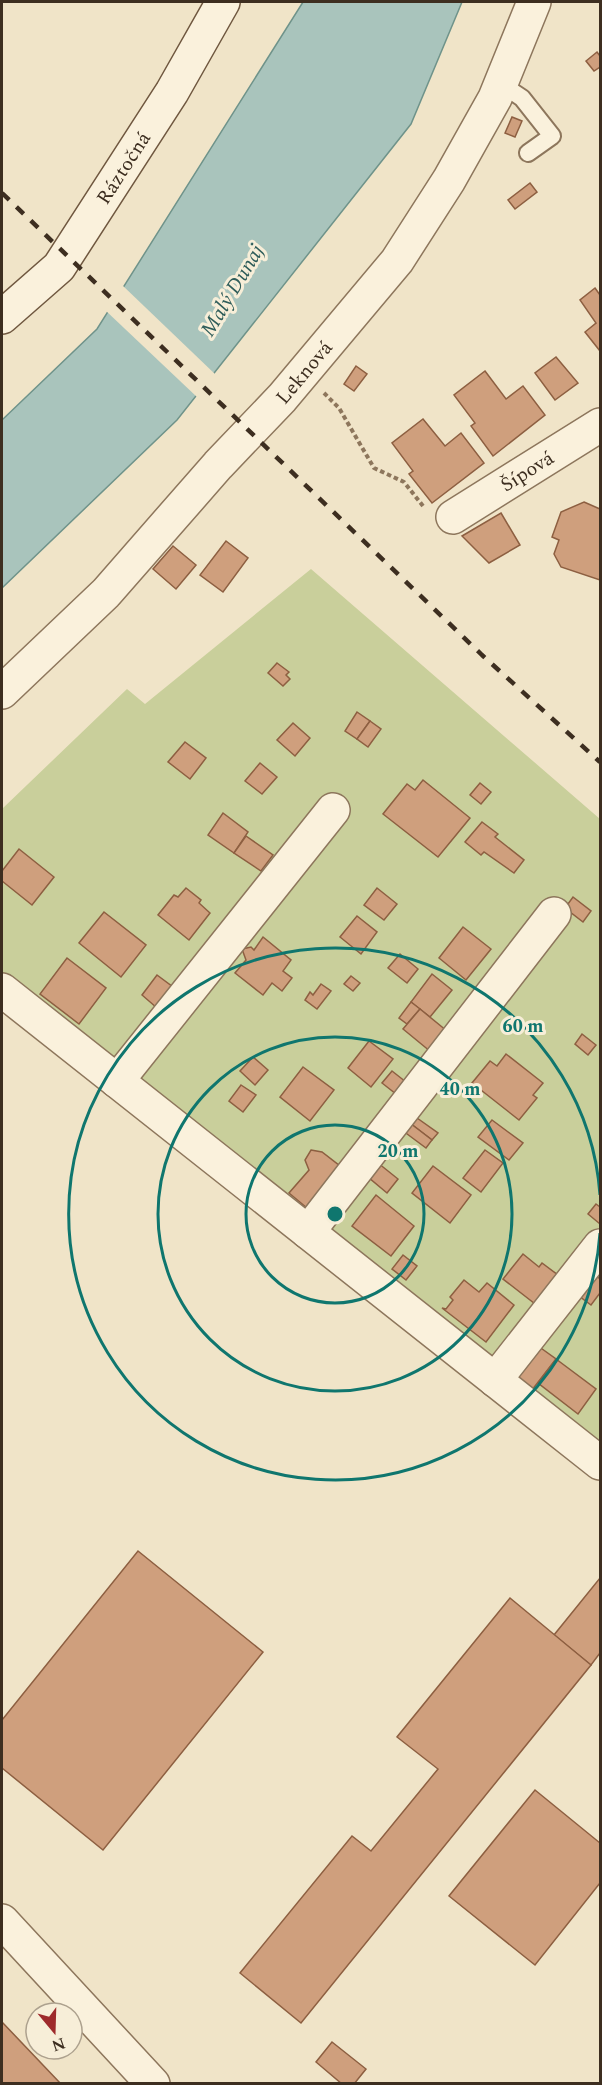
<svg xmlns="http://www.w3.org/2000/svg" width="602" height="2085" viewBox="0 0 602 2085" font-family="Spectral,serif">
<rect width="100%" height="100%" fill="#f0e4c8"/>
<polygon fill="#c9cf9b" points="311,569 600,819 600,1447 2,973 2,809 127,689 145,704"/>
<polygon fill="#a9c4bc" stroke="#6f938a" stroke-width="1.5" points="303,2 462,2 411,124 177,420 2,588 2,420 97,329"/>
<polygon fill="#f0e4c8" points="121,284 216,375 198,398 105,310"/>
<g fill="#cf9f7d" stroke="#8d5f41" stroke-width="1.5">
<polygon points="597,52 600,56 600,67 594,71 586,61"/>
<polygon points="512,117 522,121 515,137 505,133"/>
<polygon points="530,183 537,192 515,209 508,200"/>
<polygon points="595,288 600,295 600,351 585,332 596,323 580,300"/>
<polygon points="556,357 578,383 555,400 535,373"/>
<polygon points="356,366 367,374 354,391 344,384"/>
<polygon points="485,371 506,399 523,386 545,415 493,456 471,426 475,423 454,395"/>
<polygon points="423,419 445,446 461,433 484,463 432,503 409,474 413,471 392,443"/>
<polygon points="584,502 600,509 600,580 561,567 554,554 559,540 552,537 561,512"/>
<polygon points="501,513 520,545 489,563 462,536"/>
<polygon points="226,541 248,558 223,592 200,575"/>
<polygon points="173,546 196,565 176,589 153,569"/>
<polygon points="277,663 289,672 286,675 290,679 283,686 268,673"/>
<polygon points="357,712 370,721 357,739 345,731"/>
<polygon points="370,721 381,729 368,747 357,739"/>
<polygon points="293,723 310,738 295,756 277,740"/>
<polygon points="185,742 206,758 190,779 168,762"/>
<polygon points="260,763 277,777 262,794 245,781"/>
<polygon points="423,780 470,818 438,857 383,814 407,784 415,790"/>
<polygon points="480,783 491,792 481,804 470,795"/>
<polygon points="223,813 248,832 234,853 208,835"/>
<polygon points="482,822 498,834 495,837 524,860 514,873 484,852 481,855 465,842"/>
<polygon points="246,836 273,855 261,871 234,853"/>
<polygon points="19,849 54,877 32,905 2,881 2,871"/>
<polygon points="186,888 201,900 199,903 210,913 189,940 158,915 174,895 178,897"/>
<polygon points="377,888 397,904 384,920 364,905"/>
<polygon points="573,897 591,911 583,922 565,908"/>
<polygon points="104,912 146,945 121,977 79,943"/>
<polygon points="357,916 377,932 361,954 340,937"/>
<polygon points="463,927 491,949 466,980 439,958"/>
<polygon points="263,937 291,960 283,971 292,978 282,991 272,983 263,995 235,973 246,960 242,949 251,947 254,950"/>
<polygon points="400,954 418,969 407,983 388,968"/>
<polygon points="67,958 106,988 79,1024 40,994"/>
<polygon points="432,974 452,990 430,1017 411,1002"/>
<polygon points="157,975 173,987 157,1008 142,995"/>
<polygon points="351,976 360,983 353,991 344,984"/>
<polygon points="321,984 331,991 317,1009 305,1000 310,992 313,995"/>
<polygon points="411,1002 420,1009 407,1024 399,1018"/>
<polygon points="420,1009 447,1031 431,1052 403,1029"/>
<polygon points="582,1034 596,1045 588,1055 575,1044"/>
<polygon points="369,1041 393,1059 371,1087 348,1068"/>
<polygon points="506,1054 543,1083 533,1095 537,1098 519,1120 472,1083 490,1061 497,1066"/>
<polygon points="253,1057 268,1070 255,1085 240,1071"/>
<polygon points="303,1067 334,1090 310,1121 280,1097"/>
<polygon points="392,1071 406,1082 396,1094 382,1083"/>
<polygon points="241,1085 256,1095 243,1112 229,1101"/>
<polygon points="410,1113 438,1133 432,1140 406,1120"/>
<polygon points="406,1120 432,1140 426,1148 399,1128"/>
<polygon points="492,1120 523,1143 509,1160 478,1137"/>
<polygon points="311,1150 322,1152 340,1166 307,1208 289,1193 309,1170 305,1160"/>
<polygon points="485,1150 503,1163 481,1192 463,1178"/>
<polygon points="378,1163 398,1179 387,1193 368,1177"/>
<polygon points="433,1166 471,1195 450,1223 412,1193"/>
<polygon points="376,1195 414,1226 391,1256 352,1226"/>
<polygon points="596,1204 600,1207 600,1224 588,1214"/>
<polygon points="523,1254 539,1267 542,1263 562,1278 539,1307 503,1279"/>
<polygon points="403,1255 417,1266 406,1280 392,1269"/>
<polygon points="591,1271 600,1279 600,1293 591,1305 575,1293"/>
<polygon points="464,1280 479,1292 487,1283 514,1305 486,1342 442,1308 446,1309 453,1300 450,1297"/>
<polygon points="538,1346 556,1359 532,1390 516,1376"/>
<polygon points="556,1359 596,1389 578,1414 538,1383"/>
<polygon points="138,1551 263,1652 103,1850 2,1768 2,1720"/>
<polygon points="600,1578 600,1653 591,1665 554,1635"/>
<polygon points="510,1598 591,1665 301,2023 240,1973 352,1836 371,1851 438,1769 397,1737"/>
<polygon points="535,1790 600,1843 600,1883 535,1965 449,1896"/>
<polygon points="2,2022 61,2084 2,2084"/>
<polygon points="332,2042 366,2069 354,2084 342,2084 316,2062"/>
</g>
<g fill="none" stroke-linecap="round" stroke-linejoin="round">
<g stroke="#8d765c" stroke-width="20">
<polyline id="service" points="501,84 522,98 552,136 528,153"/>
</g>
<g stroke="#8d765c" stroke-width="36">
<g id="minor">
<path id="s1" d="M453 517 600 425"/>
<path id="s2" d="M2 692 106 593 218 465 282 398 397 261 449 180 495 98 534 2"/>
<polyline points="2,990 600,1463"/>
<polyline points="117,1081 333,810"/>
<polyline points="308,1232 554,914"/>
<polyline points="495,1380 600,1246"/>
<polyline points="2,1921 153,2084"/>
</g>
</g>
<g stroke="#6f573f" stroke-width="36">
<g id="secondary">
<path id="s3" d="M2 317 59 267 172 92 223 2"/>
</g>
</g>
<polyline stroke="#8d765c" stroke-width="4" stroke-dasharray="4.5 3" stroke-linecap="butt" points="324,393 339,408 374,468 404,482 423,506"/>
<use href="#service" stroke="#faf1dc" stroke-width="16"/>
<use href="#minor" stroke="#faf1dc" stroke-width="33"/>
<use href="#secondary" stroke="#faf1dc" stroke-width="33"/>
<polyline stroke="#3d2e20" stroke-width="4.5" stroke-dasharray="10 10" stroke-linecap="butt" points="2,193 482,655 600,762"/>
</g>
<g fill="none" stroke="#0f766e" stroke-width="3">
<circle cx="335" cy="1214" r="89"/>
<circle cx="335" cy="1214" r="177"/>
<path d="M600 1233A266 266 0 1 1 600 1195"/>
</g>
<g text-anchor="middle" stroke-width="6" stroke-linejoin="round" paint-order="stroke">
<g font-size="20" fill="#3d2e20" stroke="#f7eed8">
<text dy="7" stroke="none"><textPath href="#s3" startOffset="194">Ráztočná</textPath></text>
<text dy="7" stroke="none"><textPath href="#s2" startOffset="440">Leknová</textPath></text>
<text dy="7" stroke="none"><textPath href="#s1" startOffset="87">Šípová</textPath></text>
</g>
<g font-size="21" font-style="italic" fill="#2f5d5a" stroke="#f7eed8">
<text transform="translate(232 290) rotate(-59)" y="7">Malý Dunaj</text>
</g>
</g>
<circle cx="335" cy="1214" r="9" fill="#0f766e" stroke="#f7eed8" stroke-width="3"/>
<g font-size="18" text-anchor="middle" font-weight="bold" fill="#0f766e" stroke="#f7eed8" stroke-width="6" stroke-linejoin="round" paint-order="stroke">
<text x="523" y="1032">60 m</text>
<text x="460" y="1095">40 m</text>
<text x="398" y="1157">20 m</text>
</g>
<rect width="602" height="2085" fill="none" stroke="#3d2e20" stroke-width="6"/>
<g transform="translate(54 2031) rotate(161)"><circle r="28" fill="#f7eed8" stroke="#ada18e" stroke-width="1.5"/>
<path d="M0-4.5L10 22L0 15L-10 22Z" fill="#9e2a2b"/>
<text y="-9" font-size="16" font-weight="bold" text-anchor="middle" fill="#3d2e20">N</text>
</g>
</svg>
